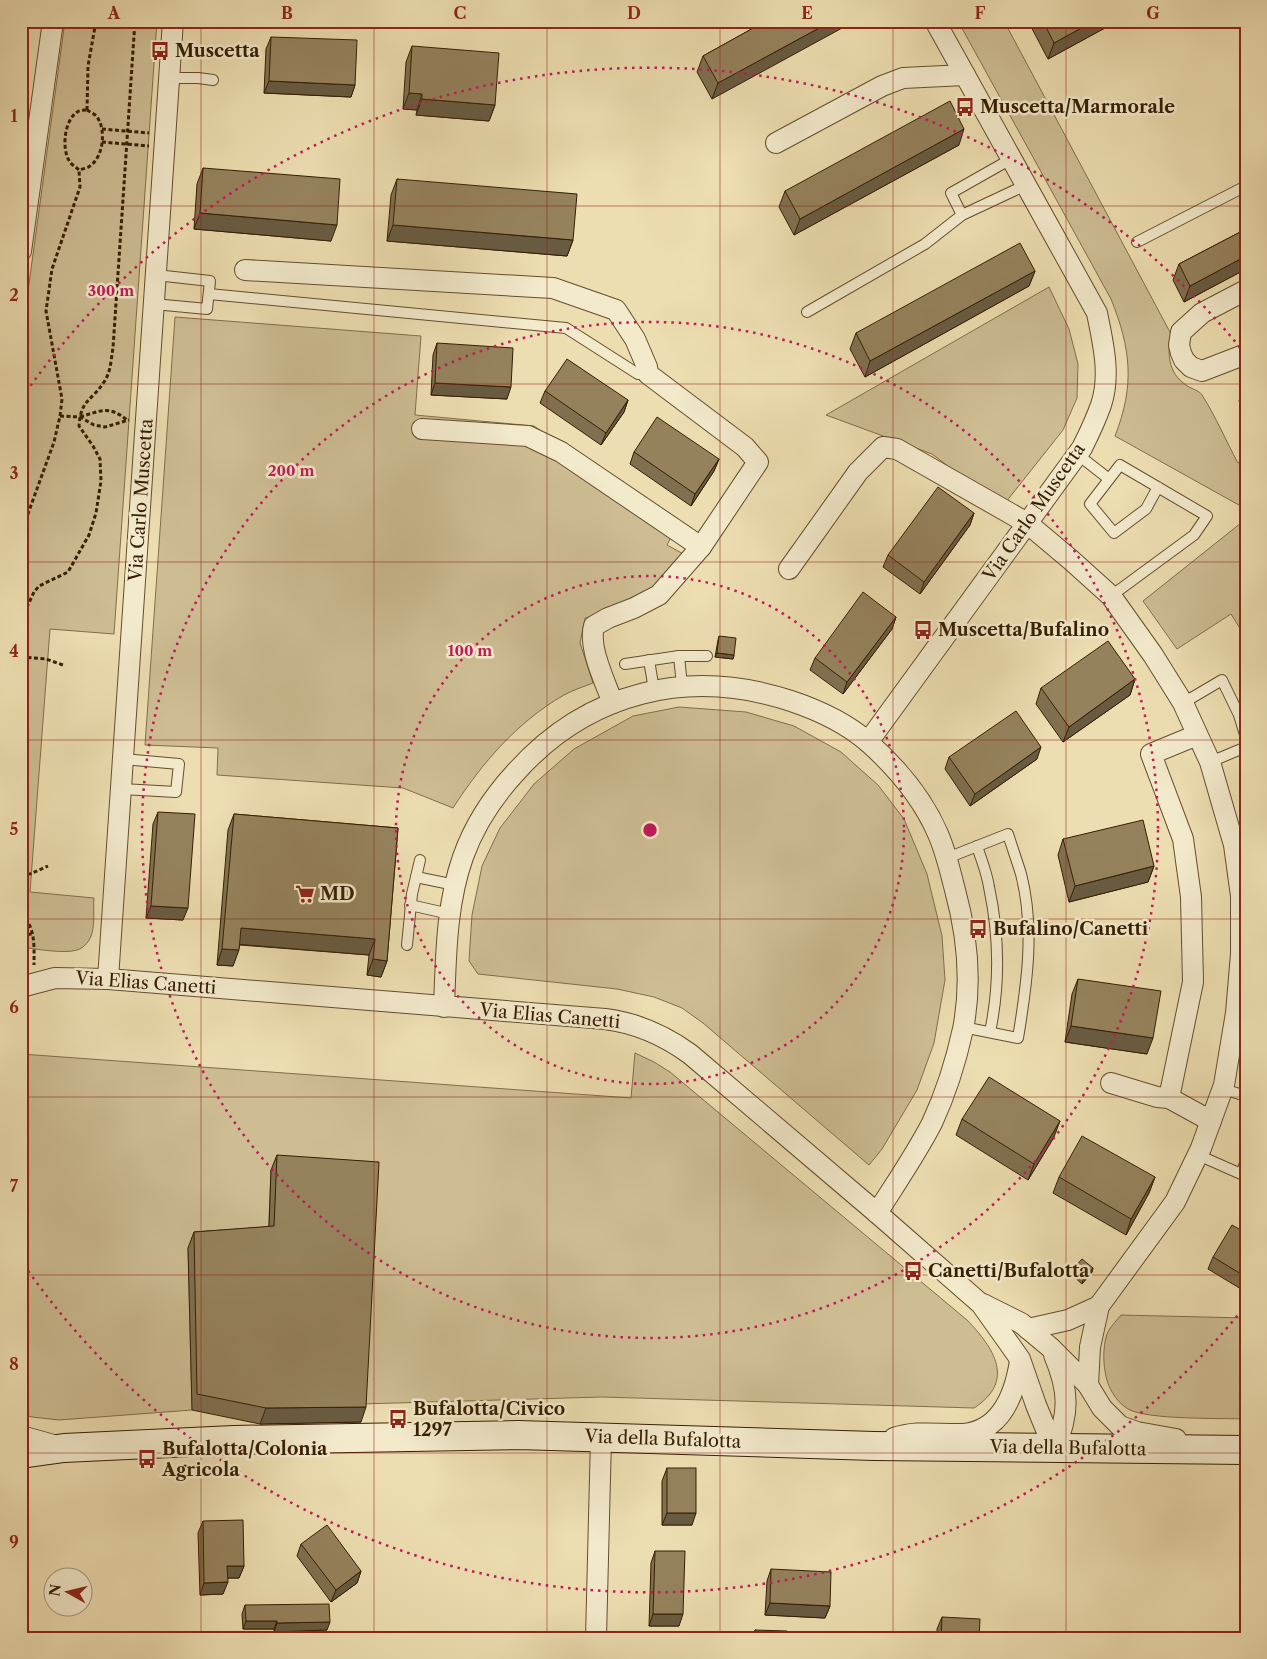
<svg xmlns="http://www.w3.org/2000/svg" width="1267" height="1659" viewBox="0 0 1267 1659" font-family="'Libre Caslon Text',serif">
<rect width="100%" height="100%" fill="#eddeb1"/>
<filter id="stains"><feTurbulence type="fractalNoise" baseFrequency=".004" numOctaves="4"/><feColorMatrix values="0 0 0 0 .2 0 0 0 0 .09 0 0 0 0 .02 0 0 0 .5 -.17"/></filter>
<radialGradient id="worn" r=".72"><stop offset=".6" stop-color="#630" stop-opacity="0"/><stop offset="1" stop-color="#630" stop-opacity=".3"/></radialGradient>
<g fill="#cebd93" stroke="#826e4a">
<path d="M65 21H157L114 634 50 629 30 892 94 898C93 909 95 922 92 933 90 941 84 948 77 950 65 954 35 949 21 947V342Z"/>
<path d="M958 21H1004L1171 334C1167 353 1168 373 1186 385 1191 389 1199 390 1202 395 1216 417 1226 441 1238 463L1246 459V509L1115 436C1135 385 1131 349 1111 299Z"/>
<polygon points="1049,287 1069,329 1078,364 1077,398 1063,430 1002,507 932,454 826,415"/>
<path d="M175 317 421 336 415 415 534 426 677 526 667 545 689 557 654 599 585 618 580 643 593 683C583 687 573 690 564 695 517 722 482 763 453 808L403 788 217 775 218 748 145 745Z"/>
<polygon points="1246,519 1246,638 1231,614 1177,649 1143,601"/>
<polygon points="679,707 746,712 794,726 841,752 878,785 904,819 927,874 942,936 945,980 934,1043 917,1090 882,1149 869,1165 703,1023 682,1008 654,997 617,989 478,974 469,961 472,915 482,866 500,828 534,784 574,749 633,716"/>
<path d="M635 1053 654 1062 670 1072 967 1320C994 1348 1016 1381 974 1408L602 1397 361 1404 271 1170 268 1242 188 1248 192 1410 59 1420 32 1417 21 1414V1054L631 1098Z"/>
<path d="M1121 1315 1246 1318V1419C1220 1418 1147 1420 1128 1409 1115 1401 1107 1386 1105 1371 1103 1360 1103 1340 1109 1330 1112 1325 1117 1320 1121 1315Z"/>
</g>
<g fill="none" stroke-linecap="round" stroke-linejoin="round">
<g stroke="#644e2d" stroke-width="12">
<g id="lane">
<polyline points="170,78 198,78 213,80"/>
<polyline points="1011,159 951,193 962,215 1026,185"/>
<polyline points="1137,242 1246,186"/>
<polyline points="209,294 566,328 638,374 648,374"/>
<polyline points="154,304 207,309 210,281 156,275"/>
<polyline points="807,312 925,244 962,215"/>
<polyline points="1077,454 1109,479"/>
<polyline points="1111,596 1194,535 1207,516 1120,465 1090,504 1114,533 1146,509 1158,487"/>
<polyline points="679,656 682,686"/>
<polyline points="649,660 654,690"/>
<polyline points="625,664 679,656 707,656"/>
<polyline points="1183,703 1222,680 1239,715 1246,738"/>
<polyline points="1210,762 1246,747"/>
<polyline points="122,789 176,792 179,764 123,759"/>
<path d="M977 846C981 859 987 873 989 887 999 934 1000 984 990 1032"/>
<path d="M947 858 1008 834C1012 847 1017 861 1021 874 1035 928 1027 984 1018 1038L963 1027"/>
<polyline points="416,877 455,885"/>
<polyline points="410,905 450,914"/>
<polyline points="407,945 412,894 420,860"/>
<polyline points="1223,1089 1246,1096"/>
<polyline points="1198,1155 1241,1174 1246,1161"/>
</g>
</g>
<g stroke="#644e2d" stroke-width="22">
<g id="street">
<polyline points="776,143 882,86 903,78 965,75"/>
<polyline points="21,251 53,21"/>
<path d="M245 270 553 288 616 310 635 339 647 367 648 374 745 447 758 462 701 547 659 595 634 608 608 618 594 626C588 647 605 682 613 703"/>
<polyline points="1246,290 1202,313 1181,332 1179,345 1181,353 1184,360 1191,367 1202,371 1246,354"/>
<polyline points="422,429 528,436 561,452 701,547"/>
<polyline points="789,569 858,472 883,447 897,449 1027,523 1071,560 1111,596 1153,655 1183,703 1210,762 1234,845 1241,896 1241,954 1236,1013 1224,1085 1201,1148 1175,1202 1099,1306 1090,1347 1088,1385"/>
<path d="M868 742 1082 448C1089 434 1096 419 1101 405 1111 375 1103 343 1097 313L935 21"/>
<polyline points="108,979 173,21"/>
<path d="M21 987 55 978 108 979 605 1019C637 1023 664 1035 690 1054L877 1213 981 1304 1020 1359 1036 1405 1054 1449"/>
<path d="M444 1007C446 957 446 905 463 857 474 826 492 798 515 773 587 692 688 667 791 701 818 710 846 723 868 742 896 767 923 799 938 834 946 852 950 871 955 890 967 934 972 983 963 1029 956 1061 946 1093 932 1123 916 1154 896 1183 877 1213"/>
<polyline points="1111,1083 1157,1097 1169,1098 1211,1121"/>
<polyline points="1169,1098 1193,982 1191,897 1183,839 1151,754 1197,735"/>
<polyline points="983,1304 1021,1323 1051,1348 1088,1385 1102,1408 1120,1426 1137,1432 1176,1439"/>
<polyline points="1028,1329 1068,1320 1099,1306"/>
<path d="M1054 1355C1069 1390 1070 1414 1054 1449"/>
<polyline points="21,1436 57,1446"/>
<path d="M894 1438C917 1430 939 1435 963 1434 1002 1431 1015 1393 1020 1361"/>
<polyline points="596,1638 601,1438"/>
</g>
</g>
<g stroke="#361e01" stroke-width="30">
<polyline id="secondary" points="21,1454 64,1448 234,1440 518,1435 874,1446 1246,1450"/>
</g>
<g stroke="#361e01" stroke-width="3" stroke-dasharray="4 2.5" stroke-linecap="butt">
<path d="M87 110C90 112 95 114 97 117 106 129 104 156 90 166 88 168 82 169 79 170 76 167 72 165 70 162 61 150 64 118 79 111 81 110 84 110 87 110Z"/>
<polyline points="87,110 88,66 96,21"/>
<polyline points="102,129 149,133"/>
<polyline points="102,142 149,146"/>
<polyline points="60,416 80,417 94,425 105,427 129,420"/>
<path d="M80 417C100 411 109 405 127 420"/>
<polyline points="21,533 54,442 60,416 62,399 46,311 52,269 80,187 79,170"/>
<path d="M21 646 26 609 34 592 39 586 68 572 89 535 96 513 101 481 100 459 93 446 79 426C81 399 91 402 104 382 111 372 111 359 113 348L135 21"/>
<polyline points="21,657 46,659 63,665"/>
<polyline points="21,873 30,874 48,866"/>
<path d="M21 914C36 927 34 947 34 965"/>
<polyline points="21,935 32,934"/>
</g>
<use href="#lane" stroke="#f3eacc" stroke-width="10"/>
<use href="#street" stroke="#f3eacc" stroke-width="20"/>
<use href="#secondary" stroke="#f3eacc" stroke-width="28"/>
</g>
<g fill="#807050" stroke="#361e01">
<polygon points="766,21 712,99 697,72 703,56"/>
<polygon points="1028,21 1117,21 1116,22 1048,59"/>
<polygon points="271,37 355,85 351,97 264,93 266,49"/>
<polygon points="412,46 495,105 489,121 416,115 417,110 403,109 406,62"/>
<polygon points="959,145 794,235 779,207 785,191"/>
<polygon points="203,168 331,241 194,229 197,184"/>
<polygon points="397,179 573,240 567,256 387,241 391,195"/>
<polygon points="1246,229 1246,269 1184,302 1173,280 1179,264"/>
<polygon points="1035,271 1029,286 865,377 850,349 856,333"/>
<polygon points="437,343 507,399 431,395 433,355"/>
<polygon points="1246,384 1246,414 1239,401 1245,385"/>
<polygon points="545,391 628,400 624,412 601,445 540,403"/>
<polygon points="634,452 719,459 714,471 691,506 630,464"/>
<polygon points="974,513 970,525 920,594 883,567 888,555"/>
<polygon points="896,617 892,629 843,694 810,670 815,658"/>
<polygon points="719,636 734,655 733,659 715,657 718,640"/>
<polygon points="1135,679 1130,695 1063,742 1036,704 1041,688"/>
<polygon points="949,757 1037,759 970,806 945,769"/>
<polygon points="158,812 183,920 146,918 153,824"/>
<polygon points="234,814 398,828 387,961 381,977 367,975 369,955 240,945 233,966 217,965 228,830"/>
<polygon points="1063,839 1154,866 1148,882 1069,902 1058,855"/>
<polygon points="1078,979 1147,1054 1065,1042 1072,994"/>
<polygon points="962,1119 1054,1137 1028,1180 956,1135"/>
<polygon points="277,1155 361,1422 260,1424 192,1410 188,1248 194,1232 269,1227 271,1170"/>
<polygon points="1059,1177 1155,1177 1149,1193 1126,1235 1053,1193"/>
<polygon points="1246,1233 1246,1292 1208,1269 1213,1257"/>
<polygon points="1093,1268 1092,1272 1082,1284 1071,1274 1072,1270"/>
<polygon points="667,1468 692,1525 662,1525 662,1481"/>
<polygon points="203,1521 244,1566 239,1578 228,1578 223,1594 200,1595 198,1533"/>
<polygon points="301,1544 361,1571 357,1583 331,1602 297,1556"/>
<polygon points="655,1551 679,1626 649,1626 651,1563"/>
<polygon points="771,1569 830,1606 825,1618 765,1615 767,1581"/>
<polygon points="245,1605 327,1630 274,1632 274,1629 243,1629 242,1614"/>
<polygon points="942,1617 979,1638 937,1638 937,1629"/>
<polygon points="755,1630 786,1638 752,1638"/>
</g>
<g fill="#685b41" stroke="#361e01">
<polygon points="832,21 855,21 712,99 718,83"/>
<polygon points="1094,21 1117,21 1116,22 1048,59 1054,43"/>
<polygon points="269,81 355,85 351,97 264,93"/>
<polygon points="409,93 422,94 417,110 403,109"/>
<polygon points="422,99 495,105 489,121 416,115"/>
<polygon points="964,129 959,145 794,235 800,219"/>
<polygon points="200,213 337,225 331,241 194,229"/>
<polygon points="393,225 573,240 567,256 387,241"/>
<polygon points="1246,256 1246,269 1184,302 1190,286"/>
<polygon points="1035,271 1029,286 865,377 870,361"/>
<polygon points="435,383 511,387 507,399 431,395"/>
<polygon points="628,400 624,412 601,445 606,433"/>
<polygon points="719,459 714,471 691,506 695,494"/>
<polygon points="974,513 970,525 920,594 924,582"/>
<polygon points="896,617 892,629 843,694 847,682"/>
<polygon points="717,653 734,655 733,659 715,657"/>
<polygon points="1135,679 1130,695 1063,742 1069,727"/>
<polygon points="1041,747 1037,759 970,806 975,794"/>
<polygon points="1154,866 1148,882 1069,902 1075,886"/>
<polygon points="151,906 188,908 183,920 146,918"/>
<polygon points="241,928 375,939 369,955 235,944"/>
<polygon points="222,949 239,950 233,966 217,965"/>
<polygon points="373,959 387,961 381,977 367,975"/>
<polygon points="1071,1026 1153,1038 1147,1054 1065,1042"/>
<polygon points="1060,1121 1054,1137 1028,1180 1034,1164"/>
<polygon points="1155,1177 1149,1193 1126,1235 1131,1219"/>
<polygon points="1093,1268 1092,1272 1082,1284 1083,1280"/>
<polygon points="366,1407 361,1422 260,1424 266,1408"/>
<polygon points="667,1513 696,1513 692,1525 662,1525"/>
<polygon points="227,1566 244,1566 239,1578 223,1578"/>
<polygon points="361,1571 357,1583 331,1602 336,1590"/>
<polygon points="228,1582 223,1594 200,1595 204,1583"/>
<polygon points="770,1603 830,1606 825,1618 765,1615"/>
<polygon points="653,1614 683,1614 679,1626 649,1626"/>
<polygon points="246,1621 277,1621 274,1629 243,1629"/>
<polygon points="330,1622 327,1630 274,1632 277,1623"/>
</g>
<g fill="#95825d" stroke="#361e01">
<polygon points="766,21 832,21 718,83 703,56"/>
<polygon points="1043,21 1094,21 1054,43"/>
<polygon points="271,37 357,40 355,85 269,81"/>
<polygon points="412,46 499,53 495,105 422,99 422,94 409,93"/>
<polygon points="950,101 964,129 800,219 785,191"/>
<polygon points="203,168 340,179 337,225 200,213"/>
<polygon points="397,179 577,194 573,240 393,225"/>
<polygon points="1246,229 1246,256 1190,286 1179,264"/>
<polygon points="1020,243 1035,271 870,361 856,333"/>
<polygon points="437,343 513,348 511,387 435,383"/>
<polygon points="567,359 628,400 606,433 545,391"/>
<polygon points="657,417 719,459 695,494 634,452"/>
<polygon points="938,487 974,513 924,582 888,555"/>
<polygon points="863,592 896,617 847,682 815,658"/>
<polygon points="719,636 736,638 734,655 717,653"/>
<polygon points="1108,641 1135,679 1069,727 1041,688"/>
<polygon points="1016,711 1041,747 975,794 949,757"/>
<polygon points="158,812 195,814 188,908 151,906"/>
<polygon points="234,814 398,828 387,961 373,959 375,939 241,928 239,950 222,949"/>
<polygon points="1143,820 1154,866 1075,886 1063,839"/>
<polygon points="1078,979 1161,991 1153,1038 1071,1026"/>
<polygon points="989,1077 1060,1121 1034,1164 962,1119"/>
<polygon points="1082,1136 1155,1177 1131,1219 1059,1177"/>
<polygon points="277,1155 379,1162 366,1407 266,1408 197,1394 194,1232 274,1226"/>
<polygon points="1232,1225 1246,1233 1246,1277 1213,1257"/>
<polygon points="1082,1259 1093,1268 1083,1280 1072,1270"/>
<rect x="667" y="1468" width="29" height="45"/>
<polygon points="243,1520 244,1566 227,1566 228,1582 204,1583 203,1521"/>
<polygon points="327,1525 361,1571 336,1590 301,1544"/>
<polygon points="655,1551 685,1551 683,1614 653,1614"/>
<polygon points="771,1569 831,1572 830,1606 770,1603"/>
<polygon points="329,1604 330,1622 277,1623 277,1621 246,1621 245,1605"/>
<polygon points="942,1617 980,1619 979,1638 941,1638"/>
<polygon points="755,1630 787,1631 786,1638 755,1638"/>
<rect x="157" y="1632" width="29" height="6"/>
</g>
<path fill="none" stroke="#8f2418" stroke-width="1" stroke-opacity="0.55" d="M201 21V1638M374 21V1638M547 21V1638M720 21V1638M893 21V1638M1066 21V1638M21 206H1246M21 384H1246M21 562H1246M21 740H1246M21 919H1246M21 1097H1246M21 1275H1246M21 1453H1246"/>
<g fill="none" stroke="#c2185b" stroke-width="2.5" stroke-dasharray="2.5 5">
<circle cx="650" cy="830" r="254"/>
<circle cx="650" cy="830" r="508"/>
<path d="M1242 1310A762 762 0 0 1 22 1262M22 398A762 762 0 0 1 1242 350"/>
</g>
<defs>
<g id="bus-bare" transform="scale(1.5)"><path d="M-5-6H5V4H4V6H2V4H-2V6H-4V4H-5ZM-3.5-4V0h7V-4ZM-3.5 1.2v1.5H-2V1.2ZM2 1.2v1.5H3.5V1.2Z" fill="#8f2418" stroke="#f3eacc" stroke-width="2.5" paint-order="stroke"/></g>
<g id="supermarket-bare" transform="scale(1.5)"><path d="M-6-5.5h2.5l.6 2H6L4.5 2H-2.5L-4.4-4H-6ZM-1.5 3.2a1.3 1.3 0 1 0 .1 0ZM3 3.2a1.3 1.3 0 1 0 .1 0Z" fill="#8f2418" stroke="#f3eacc" stroke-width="2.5" paint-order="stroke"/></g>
</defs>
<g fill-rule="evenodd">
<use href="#bus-bare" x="160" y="51"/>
<use href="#bus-bare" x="965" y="107"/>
<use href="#bus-bare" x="923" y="630"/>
<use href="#supermarket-bare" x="305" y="894"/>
<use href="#bus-bare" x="978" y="929"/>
<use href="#bus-bare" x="913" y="1271"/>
<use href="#bus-bare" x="398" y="1419"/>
<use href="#bus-bare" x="147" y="1459"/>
</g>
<g text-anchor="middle" stroke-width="5" stroke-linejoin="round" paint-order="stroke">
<g font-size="18" font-weight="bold" fill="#361e01" stroke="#f3eacc" text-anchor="start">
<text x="175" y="57">Muscetta</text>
<text x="980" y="113">Muscetta/Marmorale</text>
<text x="938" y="636">Muscetta/Bufalino</text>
<text x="320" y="900">MD</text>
<text x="993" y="935">Bufalino/Canetti</text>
<text x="928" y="1277">Canetti/Bufalotta</text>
<text x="413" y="1415">Bufalotta/Civico<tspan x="413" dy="21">1297</tspan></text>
<text x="162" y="1455">Bufalotta/Colonia<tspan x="162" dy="21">Agricola</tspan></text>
</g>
<g font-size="18" fill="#361e01" stroke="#f3eacc">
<text transform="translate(141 500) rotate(-86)" y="6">Via Carlo Muscetta</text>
<text transform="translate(1034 512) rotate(-55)" y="6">Via Carlo Muscetta</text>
<text transform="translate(146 983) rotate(4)" y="6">Via Elias Canetti</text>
<text transform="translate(550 1016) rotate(5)" y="6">Via Elias Canetti</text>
<text transform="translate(663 1439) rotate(2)" y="6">Via della Bufalotta</text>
<text transform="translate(1068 1448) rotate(1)" y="6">Via della Bufalotta</text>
</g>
</g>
<circle cx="650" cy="830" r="8" fill="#c2185b" stroke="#f3eacc" stroke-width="2.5"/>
<g font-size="15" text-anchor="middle" font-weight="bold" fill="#c2185b" stroke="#f3eacc" stroke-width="5" stroke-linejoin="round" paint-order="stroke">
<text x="111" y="296">300 m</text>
<text x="291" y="476">200 m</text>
<text x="470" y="656">100 m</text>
</g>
<rect width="1267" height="1659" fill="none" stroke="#eddeb1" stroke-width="55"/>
<g transform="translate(68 1592) rotate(278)"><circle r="24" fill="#f3eacc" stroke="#a7987b"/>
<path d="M0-4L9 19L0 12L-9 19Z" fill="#8f2418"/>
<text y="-8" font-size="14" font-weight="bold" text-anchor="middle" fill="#361e01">N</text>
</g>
<rect x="28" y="28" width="1212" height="1604" fill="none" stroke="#8f2418" stroke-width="2"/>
<g font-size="16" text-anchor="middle" font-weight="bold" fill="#8f2418">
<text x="114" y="19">A</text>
<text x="287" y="19">B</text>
<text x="460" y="19">C</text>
<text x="634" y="19">D</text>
<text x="807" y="19">E</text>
<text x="980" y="19">F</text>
<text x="1153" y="19">G</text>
<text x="14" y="122">1</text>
<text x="14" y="301">2</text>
<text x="14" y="479">3</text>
<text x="14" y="657">4</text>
<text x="14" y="835">5</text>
<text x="14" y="1013">6</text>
<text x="14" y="1192">7</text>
<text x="14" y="1370">8</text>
<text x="14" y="1548">9</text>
</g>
<rect width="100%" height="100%" filter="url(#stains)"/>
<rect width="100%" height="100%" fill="url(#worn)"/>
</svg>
